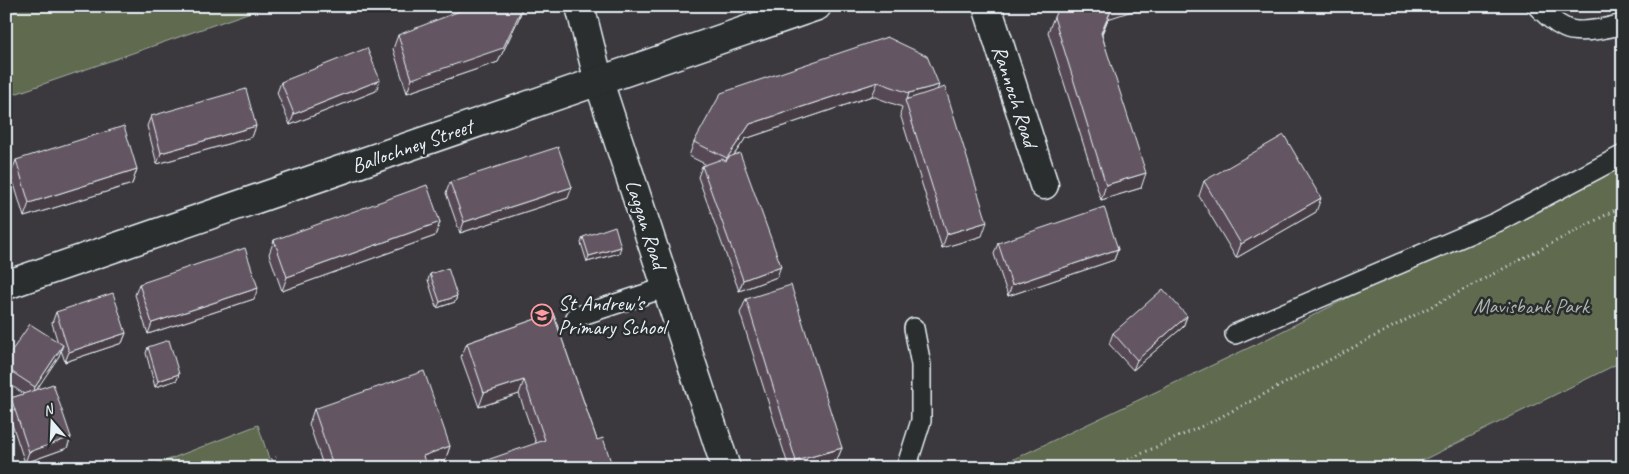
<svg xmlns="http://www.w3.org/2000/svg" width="1629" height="474" viewBox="0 0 1629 474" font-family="Caveat,sans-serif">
<rect width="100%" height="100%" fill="#3b393e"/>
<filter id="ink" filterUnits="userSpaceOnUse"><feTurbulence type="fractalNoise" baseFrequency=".02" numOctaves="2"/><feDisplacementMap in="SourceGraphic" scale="10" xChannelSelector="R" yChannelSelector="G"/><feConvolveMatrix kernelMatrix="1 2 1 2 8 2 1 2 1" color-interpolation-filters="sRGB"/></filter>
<g filter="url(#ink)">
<g fill="#606a50" stroke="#a4aea4">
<polygon points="6,6 268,6 6,97"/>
<polygon points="1623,157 1623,361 1407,468 995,468 1259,343"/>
<polygon points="258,425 272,468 147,468"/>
</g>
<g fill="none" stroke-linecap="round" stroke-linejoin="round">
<g stroke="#e8f1f8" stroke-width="22">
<g id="lane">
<path d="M1537 6C1545 14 1554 23 1565 28 1579 35 1608 28 1623 24"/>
<polyline points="576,317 667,287"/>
<polyline points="1235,334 1497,222 1623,155"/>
<polyline points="906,468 921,421 921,365 914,328"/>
</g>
</g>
<g stroke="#e8f1f8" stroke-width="31">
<g id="street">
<polyline points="580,6 599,82 726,468"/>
<polyline points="987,6 1044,185"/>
<polyline points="6,285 817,6"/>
</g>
</g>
<g stroke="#e8f1f8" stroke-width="3" stroke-dasharray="1 4" stroke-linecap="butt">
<polyline points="259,468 276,457"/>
<polyline points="1110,468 1211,422 1623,206"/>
</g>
<use href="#lane" stroke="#2a2d2e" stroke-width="19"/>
<use href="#street" stroke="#2a2d2e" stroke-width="28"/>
</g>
<g fill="#564a54" stroke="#e8f1f8">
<polygon points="523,6 519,18 498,62 407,93 393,49 398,35"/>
<polygon points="1054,17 1108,19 1102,34 1141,188 1101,200 1048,32"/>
<polygon points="887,37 937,89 982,236 942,248 900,114 902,107 872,96 745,139 734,155 777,277 739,291 698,177 702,166 707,165 689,156 694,142"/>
<polygon points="281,82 376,91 290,125 277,93"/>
<polygon points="151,116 256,126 252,137 157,164 147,126"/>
<polygon points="16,160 137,169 132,184 24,217 11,174"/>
<polygon points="1204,181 1316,212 1236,258 1199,196"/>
<polygon points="450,182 568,198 460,233 446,193"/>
<polygon points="440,222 435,236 282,291 269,254 274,240"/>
<polygon points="583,237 619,253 587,262 581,243"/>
<polygon points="998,243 1118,249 1114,260 1008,296 994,254"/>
<polygon points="430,274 457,296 455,302 437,308 428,280"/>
<polygon points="139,284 254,299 148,334 135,295"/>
<polygon points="746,299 842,448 836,462 817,468 789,468 740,313"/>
<polygon points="56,312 126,333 122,343 65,362 61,350 59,356 36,390 71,437 67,448 25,463 7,409 11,398 24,394 6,382 6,359 58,343 52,323"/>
<polygon points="553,313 597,440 536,443 519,394 479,407 461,357 467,343"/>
<polygon points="1187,316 1183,327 1133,370 1109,344 1113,333"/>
<polygon points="148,347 177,380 155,387 146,353"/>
<polygon points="314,409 450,446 445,461 427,467 427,468 324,468 309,424"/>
</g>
<g fill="#463c45" stroke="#e8f1f8">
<polygon points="523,6 519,18 498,62 407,93 412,79"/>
<polygon points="1113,6 1147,6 1108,19 1096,47"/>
<polygon points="380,80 376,91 290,125 294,114"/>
<polygon points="878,82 872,96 745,139 722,172 727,158 750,124"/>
<polygon points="939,85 934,99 906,103 909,93"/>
<polygon points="256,126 252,137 157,164 161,153"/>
<polygon points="137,169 132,184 24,217 29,203"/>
<polygon points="1146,173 1141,188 1101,200 1106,185"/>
<polygon points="572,187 568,198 460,233 464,222"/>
<polygon points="1321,198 1316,212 1236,258 1241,244"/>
<polygon points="440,222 435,236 282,291 287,277"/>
<polygon points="987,222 982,236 942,248 947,234"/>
<polygon points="621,247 619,253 587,262 589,256"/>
<polygon points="1118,249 1114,260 1008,296 1012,285"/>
<polygon points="781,266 777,277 739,291 743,280"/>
<polygon points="258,288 254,299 148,334 152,323"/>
<polygon points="457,296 455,302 437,308 440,302"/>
<polygon points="1187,316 1183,327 1133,370 1137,360"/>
<polygon points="126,333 122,343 65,362 69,352"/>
<polygon points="63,345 59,356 31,398 35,387"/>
<polygon points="179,374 177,380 155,387 158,381"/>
<polygon points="524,380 519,394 479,407 484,393"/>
<polygon points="71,437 67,448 25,463 29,452"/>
<polygon points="450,446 445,461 424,468 423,456"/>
<polygon points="842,448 836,462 817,468 794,468 796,461"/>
</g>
<g fill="#645662" stroke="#e8f1f8">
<polygon points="462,6 523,6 503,48 412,79 398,35 460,11"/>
<polygon points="1059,6 1113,6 1101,33 1146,173 1106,185 1054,17"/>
<polygon points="887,37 927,56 939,85 909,93 878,82 750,124 727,158 694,142 721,93"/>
<polygon points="367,48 380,80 294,114 281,82"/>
<polygon points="945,87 987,222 947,234 905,100"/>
<polygon points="246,89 256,126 161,153 151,116"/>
<polygon points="124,126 137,169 29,203 16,160"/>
<polygon points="1284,135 1321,198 1241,244 1204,181"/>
<polygon points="558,147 572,187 464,222 450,182"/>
<polygon points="740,153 781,266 743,280 702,166 722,159 726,161 729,157"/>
<polygon points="427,185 440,222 287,277 274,240"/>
<polygon points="1104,207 1118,249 1012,285 998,243"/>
<polygon points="615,226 621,247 589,256 583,237"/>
<polygon points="245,248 258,288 152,323 139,284"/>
<polygon points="448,268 457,296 440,302 430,274"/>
<polygon points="791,285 842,448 796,461 746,299"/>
<polygon points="1163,289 1187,316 1137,360 1113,333"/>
<polygon points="113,293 126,333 69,352 56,312"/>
<polygon points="553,313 597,440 603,438 613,468 464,468 545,440 524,380 484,393 467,343"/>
<polygon points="30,324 63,345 35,387 6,368 6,359"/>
<polygon points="169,340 179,374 158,381 148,347"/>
<polygon points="424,371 450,446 423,456 427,468 334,468 314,409"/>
<polygon points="53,384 71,437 29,452 11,398"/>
<polygon points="1606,463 1609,468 1597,468"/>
</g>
</g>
<defs>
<g id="school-ring" transform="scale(1.125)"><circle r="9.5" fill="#2a2d2e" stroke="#ff9aa2" stroke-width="1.5"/><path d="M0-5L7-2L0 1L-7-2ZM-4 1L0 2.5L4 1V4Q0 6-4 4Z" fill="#ff9aa2"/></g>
</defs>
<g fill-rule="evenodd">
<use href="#school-ring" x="542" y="315"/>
</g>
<g text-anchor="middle" stroke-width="5" stroke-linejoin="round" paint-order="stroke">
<g font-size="21" fill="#e8f1f8" stroke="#2a2d2e">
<text transform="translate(1015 96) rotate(72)" y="7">Rannoch Road</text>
<text transform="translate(412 146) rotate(-19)" y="7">Ballochney Street</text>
<text transform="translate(646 224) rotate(72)" y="7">Laggan Road</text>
</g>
<g font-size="21" fill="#e8f1f8" stroke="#2a2d2e" text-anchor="start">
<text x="558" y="310">St Andrew's<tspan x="558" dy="24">Primary School</tspan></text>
</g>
<g font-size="21" fill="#abb4ac" stroke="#2a2d2e">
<text x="1531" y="313">Mavisbank Park</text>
</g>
</g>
<rect width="1629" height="474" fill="none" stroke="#2a2d2e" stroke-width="25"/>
<rect x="12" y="12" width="1604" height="449" fill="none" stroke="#e8f1f8" stroke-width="2" filter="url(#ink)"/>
<g transform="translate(52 422) rotate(341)" stroke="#2a2d2e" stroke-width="4" paint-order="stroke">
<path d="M0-4L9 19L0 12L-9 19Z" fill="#e8f1f8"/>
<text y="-8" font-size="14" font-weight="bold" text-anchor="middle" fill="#e8f1f8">N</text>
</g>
</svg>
